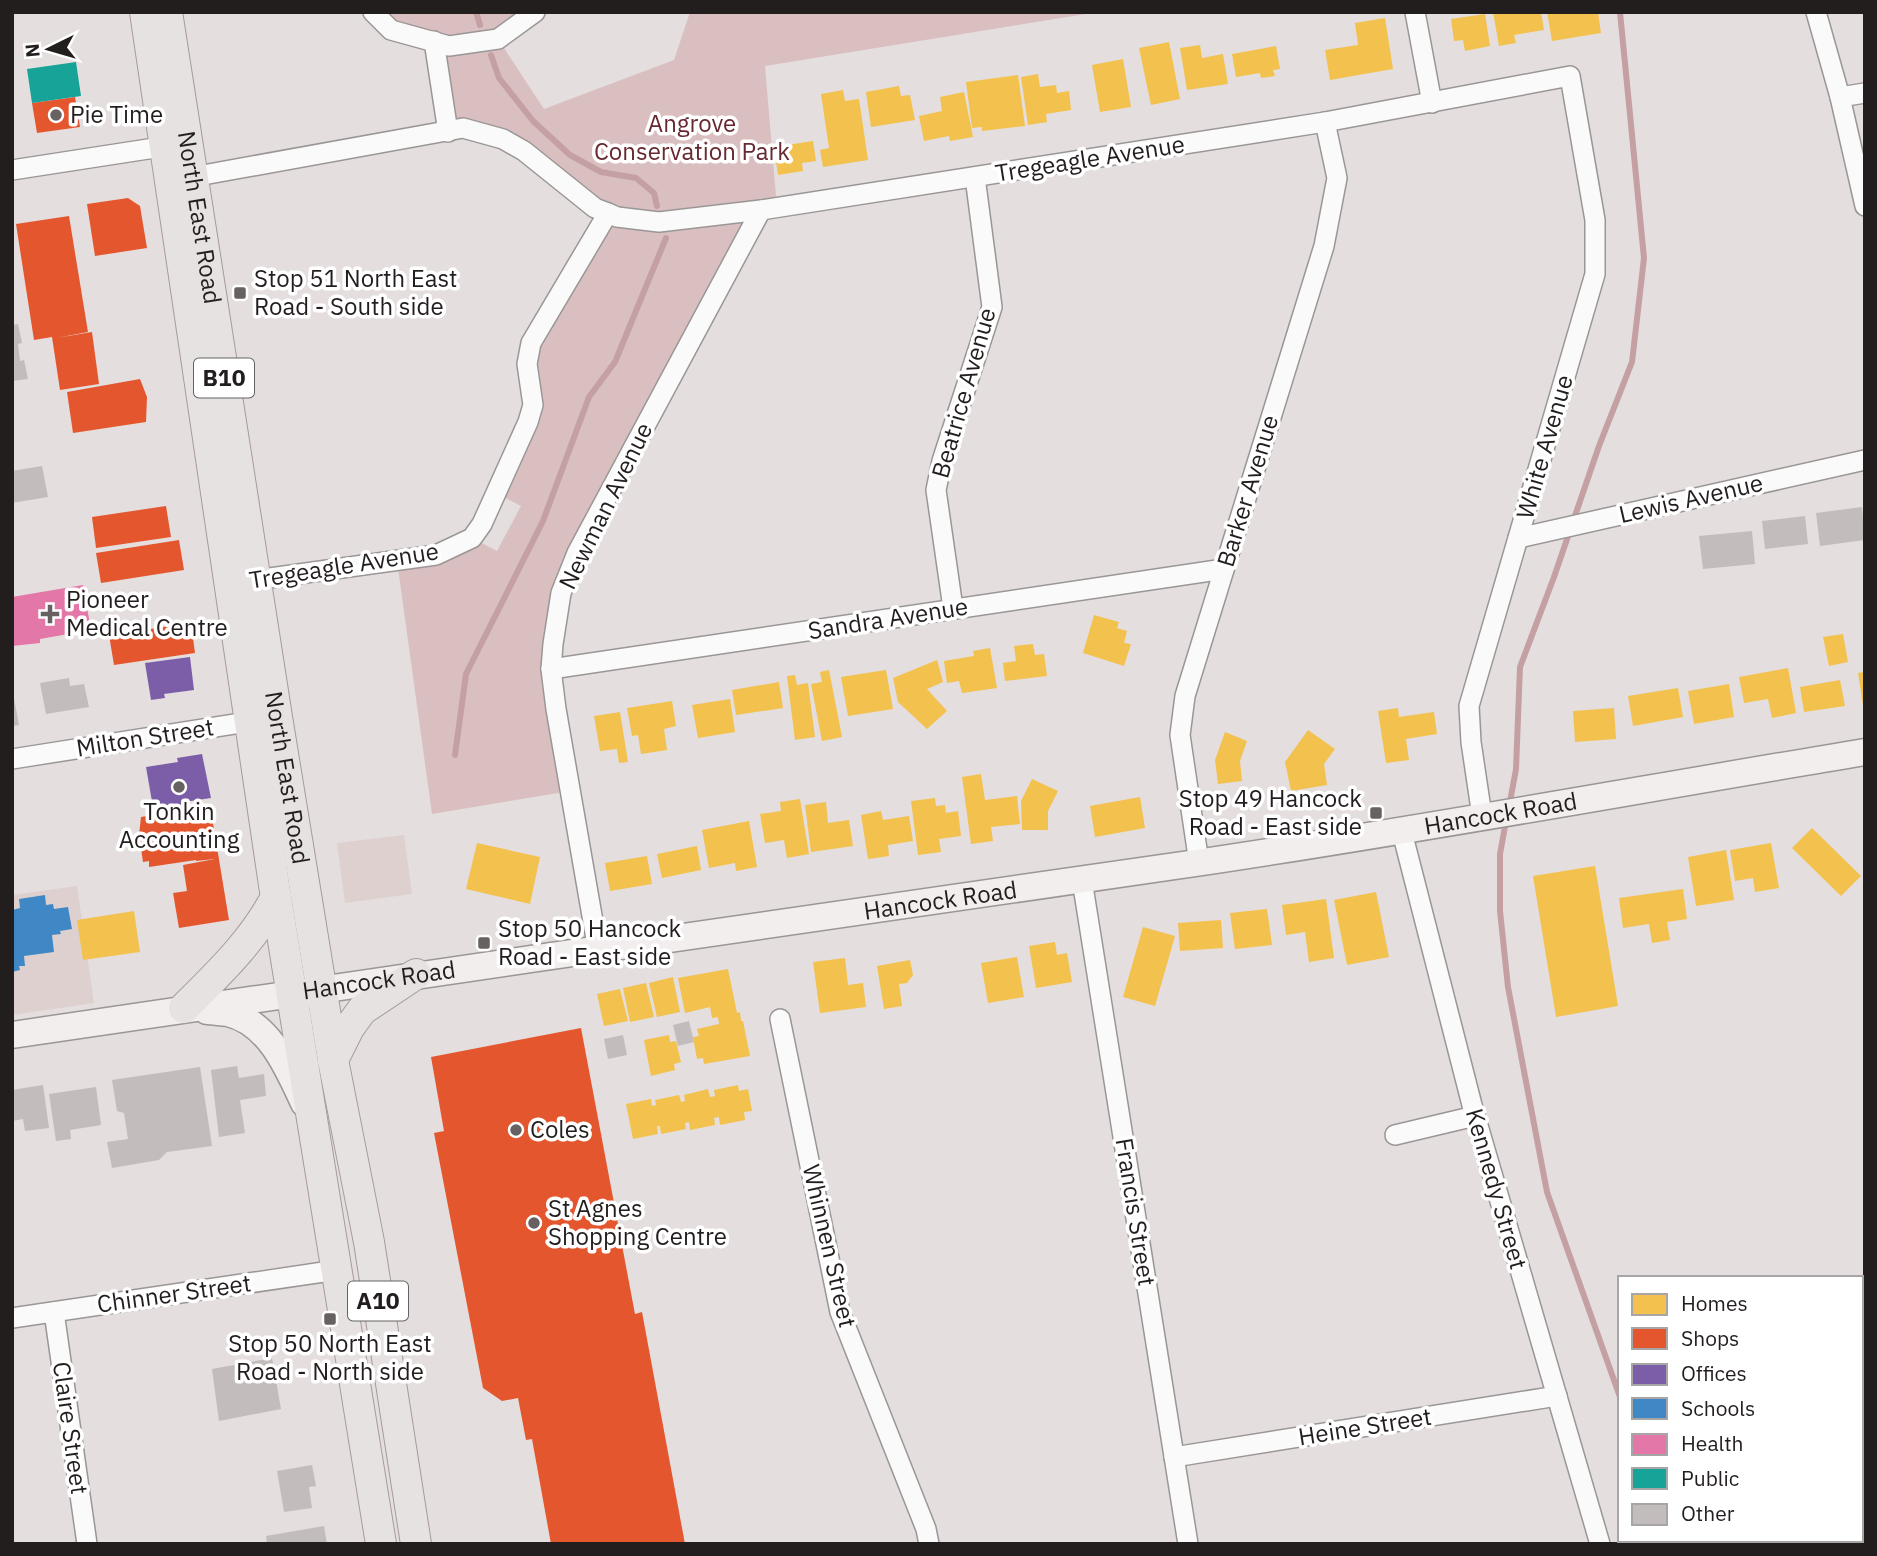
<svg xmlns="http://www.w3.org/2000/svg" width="1877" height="1556" viewBox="0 0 1877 1556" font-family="'IBM Plex Sans',sans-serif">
<rect width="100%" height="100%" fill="#e4dede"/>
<g fill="#dfd0d0">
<polygon points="404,835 412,894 345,903 337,843"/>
<polygon points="77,886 94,1003 12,1015 12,895"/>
</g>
<polygon fill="#dabfc0" points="373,12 535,12 498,39 544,109 674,60 690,12 1098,12 765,66 777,208 761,210 577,553 553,644 570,791 432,814 397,561 472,538 497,551 521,506 496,493 528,422 527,364 608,213 524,151 448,132 434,42"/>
<g fill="#f2c14e">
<polygon points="1493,12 1541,12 1544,30 1514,35 1516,43 1499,46"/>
<polygon points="1547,12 1598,12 1601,33 1552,41"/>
<polygon points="1485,14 1490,46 1465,51 1463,40 1454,41 1451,19"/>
<polygon points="1385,18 1393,69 1330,80 1325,50 1358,45 1355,23"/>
<polygon points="1169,42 1180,99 1151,105 1139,48"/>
<polygon points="1200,45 1202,58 1223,54 1228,84 1187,90 1180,48"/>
<polygon points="1276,46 1280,69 1273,70 1275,76 1261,78 1260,73 1236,77 1232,54"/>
<polygon points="1123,59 1131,107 1100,112 1092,65"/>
<polygon points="1038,74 1040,87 1056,85 1057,93 1069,91 1071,110 1046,114 1047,122 1028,125 1021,77"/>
<polygon points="1018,75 1025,126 982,131 982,127 972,128 966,82"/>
<polygon points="899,86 901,96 910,95 915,120 871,127 866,92"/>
<polygon points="843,90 845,101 859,99 868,160 823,167 820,150 829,148 821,94"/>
<polygon points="964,92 973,137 950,141 949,136 924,141 919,116 942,111 940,97"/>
<polygon points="813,141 816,161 802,163 803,171 778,175 774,147"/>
<polygon points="1094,615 1119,622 1117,628 1127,631 1124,643 1131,644 1124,666 1083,653"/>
<polygon points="1843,634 1848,662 1829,666 1823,637"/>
<polygon points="1033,644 1035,655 1044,654 1047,676 1005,681 1003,663 1016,661 1014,646"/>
<polygon points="990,648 997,688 962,693 959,681 947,683 944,661 974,656 973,651"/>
<polygon points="937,660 943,682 927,689 947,711 927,729 898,702 893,678"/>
<polygon points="1788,668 1796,713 1772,718 1768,699 1744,703 1739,677"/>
<polygon points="829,670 842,737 822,741 811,684 822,682 820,672"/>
<polygon points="886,670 893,709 848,716 841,677"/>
<polygon points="1865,672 1865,705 1863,705 1858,673"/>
<polygon points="795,675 797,685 808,683 815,737 795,740 787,676"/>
<polygon points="1840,680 1845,706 1804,712 1800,687"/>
<polygon points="779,682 783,708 736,715 732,690"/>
<polygon points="1729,684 1734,717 1694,724 1688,691"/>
<polygon points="1678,688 1683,717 1633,726 1628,696"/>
<polygon points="730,699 735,732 698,738 692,705"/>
<polygon points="672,701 676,726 664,729 667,750 641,754 638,735 632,736 627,708"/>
<polygon points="1398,708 1399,717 1434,712 1437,734 1406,739 1409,760 1386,763 1378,711"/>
<polygon points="1614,708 1616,739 1575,742 1573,711"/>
<polygon points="620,712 628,762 619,763 617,749 600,751 594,716"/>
<polygon points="1308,730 1335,749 1324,764 1327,785 1291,791 1285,762"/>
<polygon points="1225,732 1247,741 1240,761 1242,781 1218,784 1215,760"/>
<polygon points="981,774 985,800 1017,796 1020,824 991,827 993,841 971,844 962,777"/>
<polygon points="1032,779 1058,791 1048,811 1048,830 1022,830 1021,801"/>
<polygon points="1140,797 1145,828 1095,837 1090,806"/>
<polygon points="935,798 936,806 945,805 946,813 958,811 961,836 939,839 941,852 918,855 911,801"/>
<polygon points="800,799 809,854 787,858 784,840 765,843 760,814 781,811 780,802"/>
<polygon points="826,802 828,823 849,820 853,846 811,852 805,805"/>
<polygon points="881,811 883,820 909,816 913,841 888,845 889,856 868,859 861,815"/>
<polygon points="749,821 757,867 736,871 735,863 709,868 702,830"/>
<polygon points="1812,828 1861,876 1841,896 1792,848"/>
<polygon points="477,843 540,857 530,904 466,889"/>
<polygon points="1771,843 1779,888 1755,892 1753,878 1735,881 1730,850"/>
<polygon points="697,846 701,870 662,878 657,854"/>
<polygon points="1726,850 1734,900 1696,906 1688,857"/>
<polygon points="647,856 652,884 610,891 605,863"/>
<polygon points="1595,866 1618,1006 1556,1017 1533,876"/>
<polygon points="1683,889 1687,919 1667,922 1670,940 1652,943 1649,924 1623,928 1619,898"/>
<polygon points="1376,892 1389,957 1347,965 1334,900"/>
<polygon points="1326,899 1334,958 1309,962 1305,932 1286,935 1282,905"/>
<polygon points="1267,909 1272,945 1235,949 1230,913"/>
<polygon points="134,911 140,952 83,960 77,920"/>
<polygon points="1221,920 1223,948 1180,951 1178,923"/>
<polygon points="1143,927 1175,936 1155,1006 1123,997"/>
<polygon points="1055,942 1057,955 1067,953 1072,982 1036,988 1029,946"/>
<polygon points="1017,957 1024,997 988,1003 981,963"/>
<polygon points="845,958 848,985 863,983 866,1007 820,1013 813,962"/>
<polygon points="910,960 913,975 907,983 899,984 902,1006 884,1009 877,966"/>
<polygon points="728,969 737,1013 740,1012 741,1021 743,1021 750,1056 704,1064 703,1058 697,1059 693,1037 699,1036 697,1029 719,1024 718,1017 712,1018 710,1007 685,1013 678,978"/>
<polygon points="673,977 680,1012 657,1017 649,983"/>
<polygon points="646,983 654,1017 630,1022 623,988"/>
<polygon points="620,989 628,1021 604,1026 597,994"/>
<polygon points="669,1035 670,1042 676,1041 681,1062 674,1064 675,1070 651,1076 644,1040"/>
<polygon points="738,1085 739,1091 748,1089 752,1111 744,1112 745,1120 720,1125 719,1117 714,1118 715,1125 690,1130 689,1122 685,1123 686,1129 661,1134 660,1126 657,1126 658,1134 633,1139 626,1104 651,1099 652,1106 656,1105 655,1100 679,1095 681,1102 685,1101 684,1095 708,1089 710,1097 715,1096 714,1090"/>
</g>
<g fill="#e4572e">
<polygon points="75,97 80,127 37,133 32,103"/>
<polygon points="128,198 140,206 147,248 95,256 87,204"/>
<polygon points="69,216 88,332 56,338 92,332 99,384 60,390 52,337 34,340 16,224"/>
<polygon points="140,379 147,397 146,422 73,433 67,392"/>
<polygon points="166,506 171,537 96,548 92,517"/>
<polygon points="179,540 184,570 101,583 96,553"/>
<polygon points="191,623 195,653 114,665 109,635"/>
<polygon points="210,805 229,920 179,928 173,893 187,891 183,865 215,859 196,861 196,860 149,867 149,861 143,862 139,835 141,817"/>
<polygon points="581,1028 635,1314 642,1312 685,1544 551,1544 532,1439 526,1440 518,1398 502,1401 483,1388 434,1133 444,1131 431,1057"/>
</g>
<g fill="#7b5ea7">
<polygon points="190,657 194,690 164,694 165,698 151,700 145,663"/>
<polygon points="202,754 211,798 184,802 185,808 154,813 146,767 178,762 177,758"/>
</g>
<polygon fill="#3f88c5" points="45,895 46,905 53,904 54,909 68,907 72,929 60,931 61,934 52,935 54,952 24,956 25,966 19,966 20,970 12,972 12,910 20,908 19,899"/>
<polygon fill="#e377a8" points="83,585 91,630 40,639 40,643 12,646 12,597"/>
<polygon fill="#17a398" points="76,62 81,96 32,103 27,69"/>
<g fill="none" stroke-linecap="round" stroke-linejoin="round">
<g stroke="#c5a0a2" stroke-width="6">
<polyline points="476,12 480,25"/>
<polyline points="491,55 499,78 533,121 570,155 601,172 636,178 654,193 657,206"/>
<polyline points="455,755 466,674 543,521 589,397 615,362 666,238"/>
<polyline points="1509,807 1516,769 1520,667 1554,577 1599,446 1632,362 1644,258 1620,12"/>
<polyline points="1506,821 1500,854 1500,911 1508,987 1547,1192 1620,1397"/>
<polyline points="1670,1540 1671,1544"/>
</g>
</g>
<g fill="#c2bcbc">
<polygon points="18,324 22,343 18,344 20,361 24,360 28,379 12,381 12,325"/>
<polygon points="42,466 48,497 12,503 12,471"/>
<polygon points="1862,507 1865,540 1820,546 1816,513"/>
<polygon points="1805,516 1808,544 1765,549 1762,521"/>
<polygon points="1752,531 1755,564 1703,569 1699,536"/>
<polygon points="69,678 70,686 84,684 89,707 46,714 40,683"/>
<polygon points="12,688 19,725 12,726"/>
<polygon points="689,1021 694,1042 678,1046 673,1025"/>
<polygon points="623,1035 627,1055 608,1059 604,1039"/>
<polygon points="237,1066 239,1078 264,1074 266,1096 240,1100 245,1133 219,1137 211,1070"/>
<polygon points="200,1067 212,1146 167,1152 159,1160 112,1168 107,1142 128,1139 124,1113 117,1111 112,1080"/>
<polygon points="43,1085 49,1128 25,1131 23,1119 12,1121 12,1090"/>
<polygon points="96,1087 101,1125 70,1130 71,1139 56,1141 49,1094"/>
<polygon points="272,1358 281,1409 219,1421 212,1369"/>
<polygon points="312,1465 316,1486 309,1487 312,1508 284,1512 277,1471"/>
<polygon points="324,1526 327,1544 267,1544 266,1536"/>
</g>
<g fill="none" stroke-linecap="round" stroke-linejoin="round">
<g stroke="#9b9696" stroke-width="22">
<g id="street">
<polyline points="373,12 391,30 449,46 498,39 535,12"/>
<polyline points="1415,12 1432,103"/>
<polyline points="1816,12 1840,97 1865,206"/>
<polyline points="434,41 448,132"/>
<polyline points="1840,97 1865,93"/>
<polyline points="12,170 174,145"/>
<polyline points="181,179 463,128 503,139 524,151 595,208 608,213 531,343 527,364 533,405 528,422 482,524 472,538 436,555 247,581"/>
<polyline points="608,213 617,217 659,222 761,210 1325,122 1570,76 1595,220 1595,274 1469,706 1471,742 1482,816"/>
<polyline points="1518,538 1865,460"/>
<polyline points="953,608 936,490 942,461 992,307 975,177"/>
<polyline points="551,669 1224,569"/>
<polyline points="12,759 260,720"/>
<polyline points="1402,832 1472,1105 1600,1544"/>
<polyline points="1199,863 1180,735 1185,696 1324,246 1337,178 1325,122"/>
<polyline points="1082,880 1188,1544"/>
<polyline points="598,950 556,709 551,669 553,644 561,593 577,553 761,210"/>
<polyline points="780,1019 840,1312 926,1529 929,1544"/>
<polyline points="1395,1135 1475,1116"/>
<polyline points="54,1312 87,1544"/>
<polyline points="12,1318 337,1270"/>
<polyline points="1174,1457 1557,1396"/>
</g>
</g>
<g stroke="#9b9696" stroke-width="29">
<g id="secondary">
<path d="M207 1011C214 1012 222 1012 228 1013 270 1023 288 1069 304 1103"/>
<path id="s1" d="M12 1035C406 974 802 923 1196 863 1419 830 1642 789 1865 752"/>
</g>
</g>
<g stroke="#a69a9b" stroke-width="32">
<g id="primary">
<polyline points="145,12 274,885 381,1544"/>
<path id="s2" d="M167 12 277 717 333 1060 369 1242 416 1544"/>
<path d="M184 1008C219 973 253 941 276 897"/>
<polyline points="333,1060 349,1028 362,1010 416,974"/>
</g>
</g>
<use href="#street" stroke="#fbfafa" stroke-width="19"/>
<use href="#secondary" stroke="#f2eeee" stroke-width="26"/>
<use href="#primary" stroke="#e7e2e2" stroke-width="30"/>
</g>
<g fill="#676161" stroke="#fff" stroke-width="2.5">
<circle cx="56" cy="115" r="7"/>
<rect x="233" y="286" width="14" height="14" rx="3.5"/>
<path d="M46.5 603.5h7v7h7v7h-7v7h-7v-7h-7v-7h7z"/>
<circle cx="179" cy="787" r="7"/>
<rect x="1369" y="806" width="14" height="14" rx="3.5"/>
<rect x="477" y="936" width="14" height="14" rx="3.5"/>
<circle cx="516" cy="1130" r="7"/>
<circle cx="534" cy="1223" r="7"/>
<rect x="323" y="1312" width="14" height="14" rx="3.5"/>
</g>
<g text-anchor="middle" stroke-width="7" stroke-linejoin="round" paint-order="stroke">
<g fill="#fff" stroke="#656262" stroke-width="2">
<rect x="194" y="358.5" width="60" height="39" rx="5"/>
<rect x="348" y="1281.5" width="60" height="39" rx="5"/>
</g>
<g font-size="23" font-weight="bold" fill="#231e1e">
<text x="224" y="386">B10</text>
<text x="378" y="1309">A10</text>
</g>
<g font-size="24" fill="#231e1e" stroke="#fff" text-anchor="start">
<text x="70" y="123">Pie Time</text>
<text x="254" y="287">Stop 51 North East<tspan x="254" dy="28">Road - South side</tspan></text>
<text x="66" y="608">Pioneer<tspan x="66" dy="28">Medical Centre</tspan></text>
<text x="1362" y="807" text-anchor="end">Stop 49 Hancock<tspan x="1362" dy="28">Road - East side</tspan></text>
<text x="179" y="820" text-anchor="middle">Tonkin<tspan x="179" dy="28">Accounting</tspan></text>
<text x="498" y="937">Stop 50 Hancock<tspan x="498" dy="28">Road - East side</tspan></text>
<text x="530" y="1138">Coles</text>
<text x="548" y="1217">St Agnes<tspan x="548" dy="28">Shopping Centre</tspan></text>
<text x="330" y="1352" text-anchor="middle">Stop 50 North East<tspan x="330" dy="28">Road - North side</tspan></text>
</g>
<g font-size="24" fill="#67282f" stroke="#fff">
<text x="692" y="132">Angrove<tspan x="692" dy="28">Conservation Park</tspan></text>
</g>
<g font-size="24" fill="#231e1e" stroke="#fff">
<text transform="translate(1090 159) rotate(-9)" y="8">Tregeagle Avenue</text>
<text dy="8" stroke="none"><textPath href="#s2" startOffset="208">North East Road</textPath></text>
<text transform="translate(964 393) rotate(-74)" y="8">Beatrice Avenue</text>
<text transform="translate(1545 447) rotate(-74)" y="8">White Avenue</text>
<text transform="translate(1248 491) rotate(-73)" y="8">Barker Avenue</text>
<text transform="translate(1691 499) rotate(-13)" y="8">Lewis Avenue</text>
<text transform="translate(606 506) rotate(-64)" y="8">Newman Avenue</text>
<text transform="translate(344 566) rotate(-9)" y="8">Tregeagle Avenue</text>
<text transform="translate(888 619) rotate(-9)" y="8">Sandra Avenue</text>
<text transform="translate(145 738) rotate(-9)" y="8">Milton Street</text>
<text dy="8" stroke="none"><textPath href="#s2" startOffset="775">North East Road</textPath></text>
<text dy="8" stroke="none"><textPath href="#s1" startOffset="1505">Hancock Road</textPath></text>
<text dy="8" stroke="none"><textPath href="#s1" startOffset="938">Hancock Road</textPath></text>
<text dy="8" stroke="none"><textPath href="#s1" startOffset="371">Hancock Road</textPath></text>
<text transform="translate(1496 1189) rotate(74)" y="8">Kennedy Street</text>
<text transform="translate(1135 1212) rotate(81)" y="8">Francis Street</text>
<text transform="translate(829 1246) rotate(77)" y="8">Whinnen Street</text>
<text transform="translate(174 1294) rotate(-8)" y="8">Chinner Street</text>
<text transform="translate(1365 1427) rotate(-9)" y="8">Heine Street</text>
<text transform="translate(70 1428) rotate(82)" y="8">Claire Street</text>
</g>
</g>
<rect width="1877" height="1556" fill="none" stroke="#231e1e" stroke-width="28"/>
<rect x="1618" y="1276" width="245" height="266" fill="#ffffff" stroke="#a7a5a5" stroke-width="2"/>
<rect x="1632" y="1294" width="35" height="21" fill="#f2c14e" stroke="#a7a5a5" stroke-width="2"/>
<text x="1681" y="1311" font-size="21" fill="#231e1e">Homes</text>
<rect x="1632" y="1328" width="35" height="21" fill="#e4572e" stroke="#a7a5a5" stroke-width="2"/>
<text x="1681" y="1346" font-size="21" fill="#231e1e">Shops</text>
<rect x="1632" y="1364" width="35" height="21" fill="#7b5ea7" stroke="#a7a5a5" stroke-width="2"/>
<text x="1681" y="1381" font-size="21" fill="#231e1e">Offices</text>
<rect x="1632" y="1398" width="35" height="21" fill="#3f88c5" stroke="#a7a5a5" stroke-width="2"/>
<text x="1681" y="1416" font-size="21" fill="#231e1e">Schools</text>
<rect x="1632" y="1434" width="35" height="21" fill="#e377a8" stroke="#a7a5a5" stroke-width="2"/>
<text x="1681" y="1451" font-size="21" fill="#231e1e">Health</text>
<rect x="1632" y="1468" width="35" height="21" fill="#17a398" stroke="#a7a5a5" stroke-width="2"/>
<text x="1681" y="1486" font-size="21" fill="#231e1e">Public</text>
<rect x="1632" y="1504" width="35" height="21" fill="#c2bcbc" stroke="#a7a5a5" stroke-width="2"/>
<text x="1681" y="1521" font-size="21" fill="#231e1e">Other</text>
<g transform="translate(49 49) rotate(265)" stroke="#ffffff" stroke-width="5" paint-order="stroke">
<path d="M0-5L12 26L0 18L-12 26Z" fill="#231e1e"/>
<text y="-10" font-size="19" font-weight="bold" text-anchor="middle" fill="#231e1e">N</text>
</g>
</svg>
